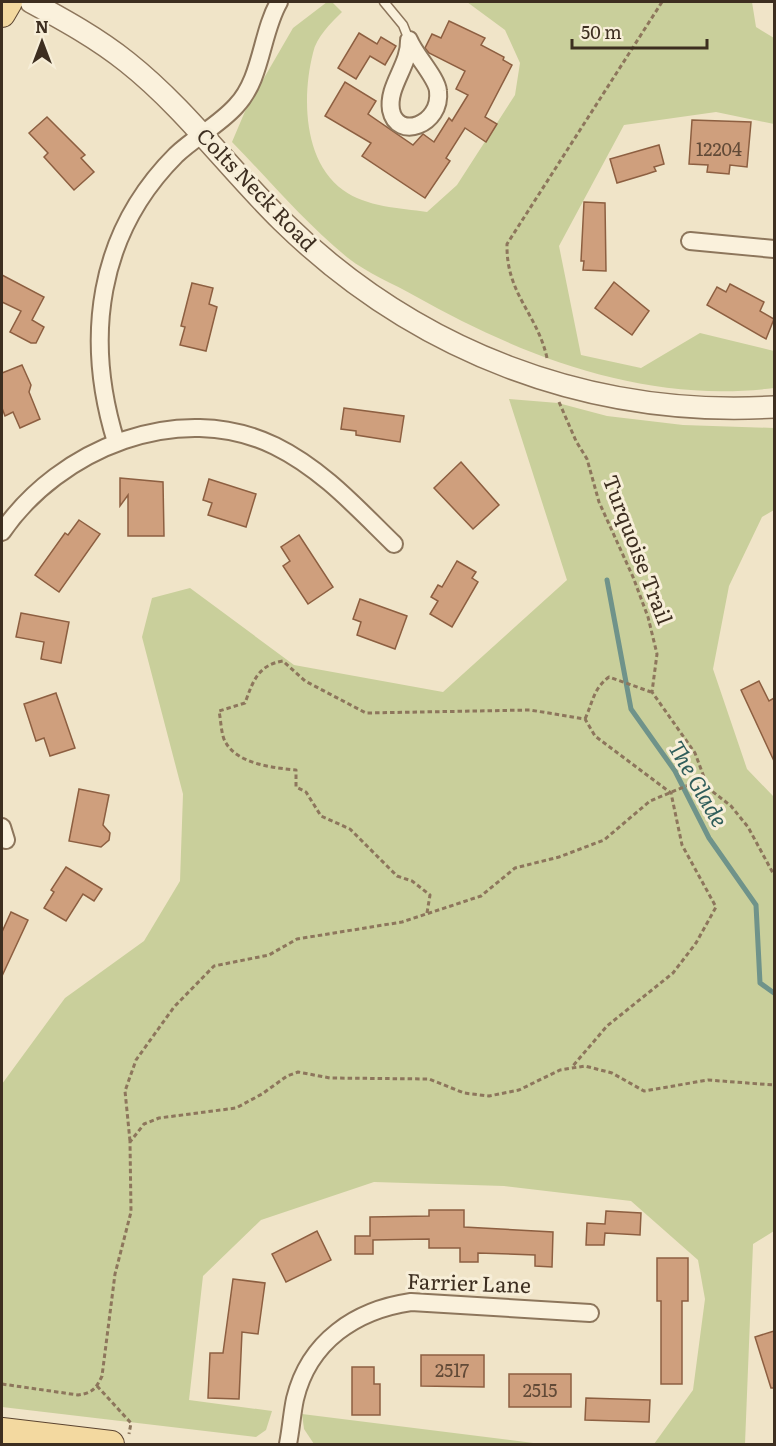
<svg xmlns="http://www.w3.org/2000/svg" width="776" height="1446" viewBox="0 0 776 1446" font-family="Literata,serif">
<rect width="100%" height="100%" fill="#f0e4c8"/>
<g fill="#c9cf9b">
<path d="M327 2H332L342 12C331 23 316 37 313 53 302 96 303 161 343 190 366 207 400 208 427 212L457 185 515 95 520 63 505 30 467 2H752L756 27 774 38V124L716 112 624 125 559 246 581 355 641 368 700 333 774 351V388C646 404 525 358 415 296 394 284 367 273 348 258 306 224 270 181 232 142L246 109 293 28Z"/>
<polygon points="509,399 558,403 607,416 683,425 774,428 774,510 762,517 729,586 713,669 747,769 774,797 774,1231 753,1244 745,1444 654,1444 693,1390 705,1299 698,1260 631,1201 504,1186 374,1182 261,1220 203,1276 189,1400 272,1411 266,1430 256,1437 2,1407 2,1084 65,998 144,941 180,881 183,794 142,637 152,598 190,588 294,665 443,692 567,580"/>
<polygon points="302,1414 541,1444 314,1444 304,1429"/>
</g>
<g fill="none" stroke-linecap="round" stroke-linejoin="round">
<polyline stroke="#6f938a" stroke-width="5" points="607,580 631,709 675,771 709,838 756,905 760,983 774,993"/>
</g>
<g fill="#cf9f7d" stroke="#8d5f41" stroke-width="1.5">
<polygon points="449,21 485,38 481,45 504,57 503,60 512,65 485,117 497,124 486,142 465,128 446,158 450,161 425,198 362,156 371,143 325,116 345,82 376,101 368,114 413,145 423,134 434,142 449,118 452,121 468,95 456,89 465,71 429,53 425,48 432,34 441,38"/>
<polygon points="359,33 377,44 381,37 396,46 385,65 370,56 356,79 338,68"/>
<polygon points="47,117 85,155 81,158 94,172 74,190 44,157 48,153 29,133"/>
<polygon points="692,120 751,122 747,167 730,165 729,174 707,172 708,165 689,164"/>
<polygon points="659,145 664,164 654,167 656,171 647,174 617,183 610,159"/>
<polygon points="584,202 605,203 606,271 583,270 584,261 581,261"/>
<polygon points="2,275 44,297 32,320 44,327 36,343 31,343 10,332 21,311 2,302"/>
<polygon points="614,282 649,311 632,335 595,308"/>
<polygon points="192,283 213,288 209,304 217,307 206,351 180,345 185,327 181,326"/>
<polygon points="730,284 764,302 760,311 774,319 766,339 707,305 717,287 726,292"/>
<polygon points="22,365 31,385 29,392 40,419 20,428 13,412 5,416 2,408 2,373"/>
<polygon points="344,408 404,416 400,442 356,435 356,431 341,429"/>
<polygon points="461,462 499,505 473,529 434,488"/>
<polygon points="120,478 163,482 164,536 128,536 128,495 120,506"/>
<polygon points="209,479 256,494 246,527 208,515 212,503 203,500"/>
<polygon points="79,520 100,534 59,592 35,575 65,533 68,535"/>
<polygon points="299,535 333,587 308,604 283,566 290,561 281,547"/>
<polygon points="457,561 476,572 472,578 478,582 452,627 430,614 438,601 431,597 438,585 442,587"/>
<polygon points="360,599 407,616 395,649 357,635 361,622 353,619"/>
<polygon points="21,613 69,622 61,663 41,659 44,642 16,637"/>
<polygon points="759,681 769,701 774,698 774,761 741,690"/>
<polygon points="56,693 75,748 50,756 44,738 36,741 24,704"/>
<polygon points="79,789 109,795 103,825 110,833 109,840 101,847 69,841"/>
<polygon points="66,867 102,889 94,901 83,894 66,921 44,908 54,892 51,890"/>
<polygon points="11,912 28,920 2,976 2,932"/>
<polygon points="429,1210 464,1210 464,1227 553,1232 552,1267 535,1266 535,1255 478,1253 478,1262 460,1262 460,1248 429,1248 429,1239 373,1240 373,1254 355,1254 355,1236 370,1236 370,1217 429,1216"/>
<polygon points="606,1211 641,1213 640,1235 605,1233 604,1245 586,1245 587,1223 605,1224"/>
<polygon points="317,1231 331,1260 286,1282 272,1254"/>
<polygon points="657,1258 688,1258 688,1301 682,1301 682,1384 661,1384 661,1301 657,1301"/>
<polygon points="233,1279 265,1283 258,1334 242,1332 239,1399 208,1398 210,1353 223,1353"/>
<polygon points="774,1331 774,1388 771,1388 755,1337"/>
<polygon points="421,1355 484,1355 484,1387 421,1386"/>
<polygon points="352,1367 374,1367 374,1384 380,1384 380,1415 352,1415"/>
<rect x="509" y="1374" width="62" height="33"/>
<polygon points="586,1398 650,1400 649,1422 585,1420"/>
</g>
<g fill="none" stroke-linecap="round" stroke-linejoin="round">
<g stroke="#8d765c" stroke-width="11">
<polyline id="service" points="384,2 403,25 409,40"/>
</g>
<g stroke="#8d765c" stroke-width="20">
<g id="minor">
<path d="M409 40C415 55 437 78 438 91 442 125 397 141 391 110 387 86 410 65 409 40Z"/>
<polyline points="690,241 774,249"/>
<path d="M116 442C84 339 97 234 176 155 195 137 219 125 236 106 262 79 261 33 279 2"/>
<path d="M2 532C59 449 179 399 275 446 322 469 357 508 394 544"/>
<polyline points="2,827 6,840"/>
<path d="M288 1444C291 1429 292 1413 295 1399 309 1341 356 1310 411 1302L590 1313"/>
</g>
</g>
<g stroke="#8d765c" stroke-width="24">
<path id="tertiary" d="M31 2C64 20 97 38 127 62 185 108 229 169 282 221 415 351 588 418 774 407"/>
</g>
<g stroke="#5b4430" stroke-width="28">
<g id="primary">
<polyline points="2,14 9,2"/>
<polyline points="2,1431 111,1444"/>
</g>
</g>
<g stroke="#8d765c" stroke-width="3" stroke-dasharray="4.5 3" stroke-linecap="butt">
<path d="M547 358C537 313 506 294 507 244L662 2"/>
<polyline points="559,402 576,441 587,459 599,502 633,577 648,617 657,654 652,692 695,753 708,788 731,806 748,827 774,875"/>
<path d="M585 719C593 702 593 689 609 677L651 692"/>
<path d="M427 913 430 895 412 881 397 876 350 829 321 816 306 792 296 787V770C274 768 238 764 226 743 221 736 221 720 219 711L245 703C253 681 258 665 283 661L305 681 366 713 530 710 585 719 595 736 671 793 682 845 716 907 696 943 673 973 607 1026 572 1067"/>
<polyline points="130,1141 125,1091 136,1060 174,1007 214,966 269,955 297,939 402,922 481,896 515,868 559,857 604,840 650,801 703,779"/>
<path d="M2 1384 78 1395C92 1393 96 1389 102 1376L115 1274 131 1212 130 1142 144 1124 159 1118 236 1108 262 1094 287 1076 298 1072 330 1078 429 1079 464 1093 489 1096 519 1090 560 1070 585 1066 612 1073 644 1091 708 1080 774 1085"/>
<polyline points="97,1386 131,1423 129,1434"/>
</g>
<use href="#service" stroke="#faf1dc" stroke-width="8"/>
<use href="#minor" stroke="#faf1dc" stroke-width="16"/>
<use href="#tertiary" stroke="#faf1dc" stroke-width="21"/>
<use href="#primary" stroke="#f3d9a0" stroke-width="26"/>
</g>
<g text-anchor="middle" stroke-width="6" stroke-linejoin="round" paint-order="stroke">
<g font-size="18" fill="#624a37">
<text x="719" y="156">12204</text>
<text x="452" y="1377">2517</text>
<text x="540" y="1397">2515</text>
</g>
<g font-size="21" fill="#3d2e20" stroke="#f7eed8">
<text transform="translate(256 190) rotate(46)" y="7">Colts Neck Road</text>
<text transform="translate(637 550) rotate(69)" y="7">Turquoise Trail</text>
<text transform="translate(469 1284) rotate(2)" y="7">Farrier Lane</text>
</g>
<g font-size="22" font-style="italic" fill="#2f5d5a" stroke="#f7eed8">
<text transform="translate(698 784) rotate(60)" y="8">The Glade</text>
</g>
</g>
<rect width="776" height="1446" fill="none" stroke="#3d2e20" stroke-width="6"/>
<g transform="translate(42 42)" stroke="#f7eed8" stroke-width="4.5" paint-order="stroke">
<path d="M0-4.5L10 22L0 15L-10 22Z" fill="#3d2e20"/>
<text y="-9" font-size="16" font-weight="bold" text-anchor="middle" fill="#3d2e20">N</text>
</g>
<path d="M572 39v9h135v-9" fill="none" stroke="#3d2e20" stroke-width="3"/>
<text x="581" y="39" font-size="18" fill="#3d2e20" stroke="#f7eed8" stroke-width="4.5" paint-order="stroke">50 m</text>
</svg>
